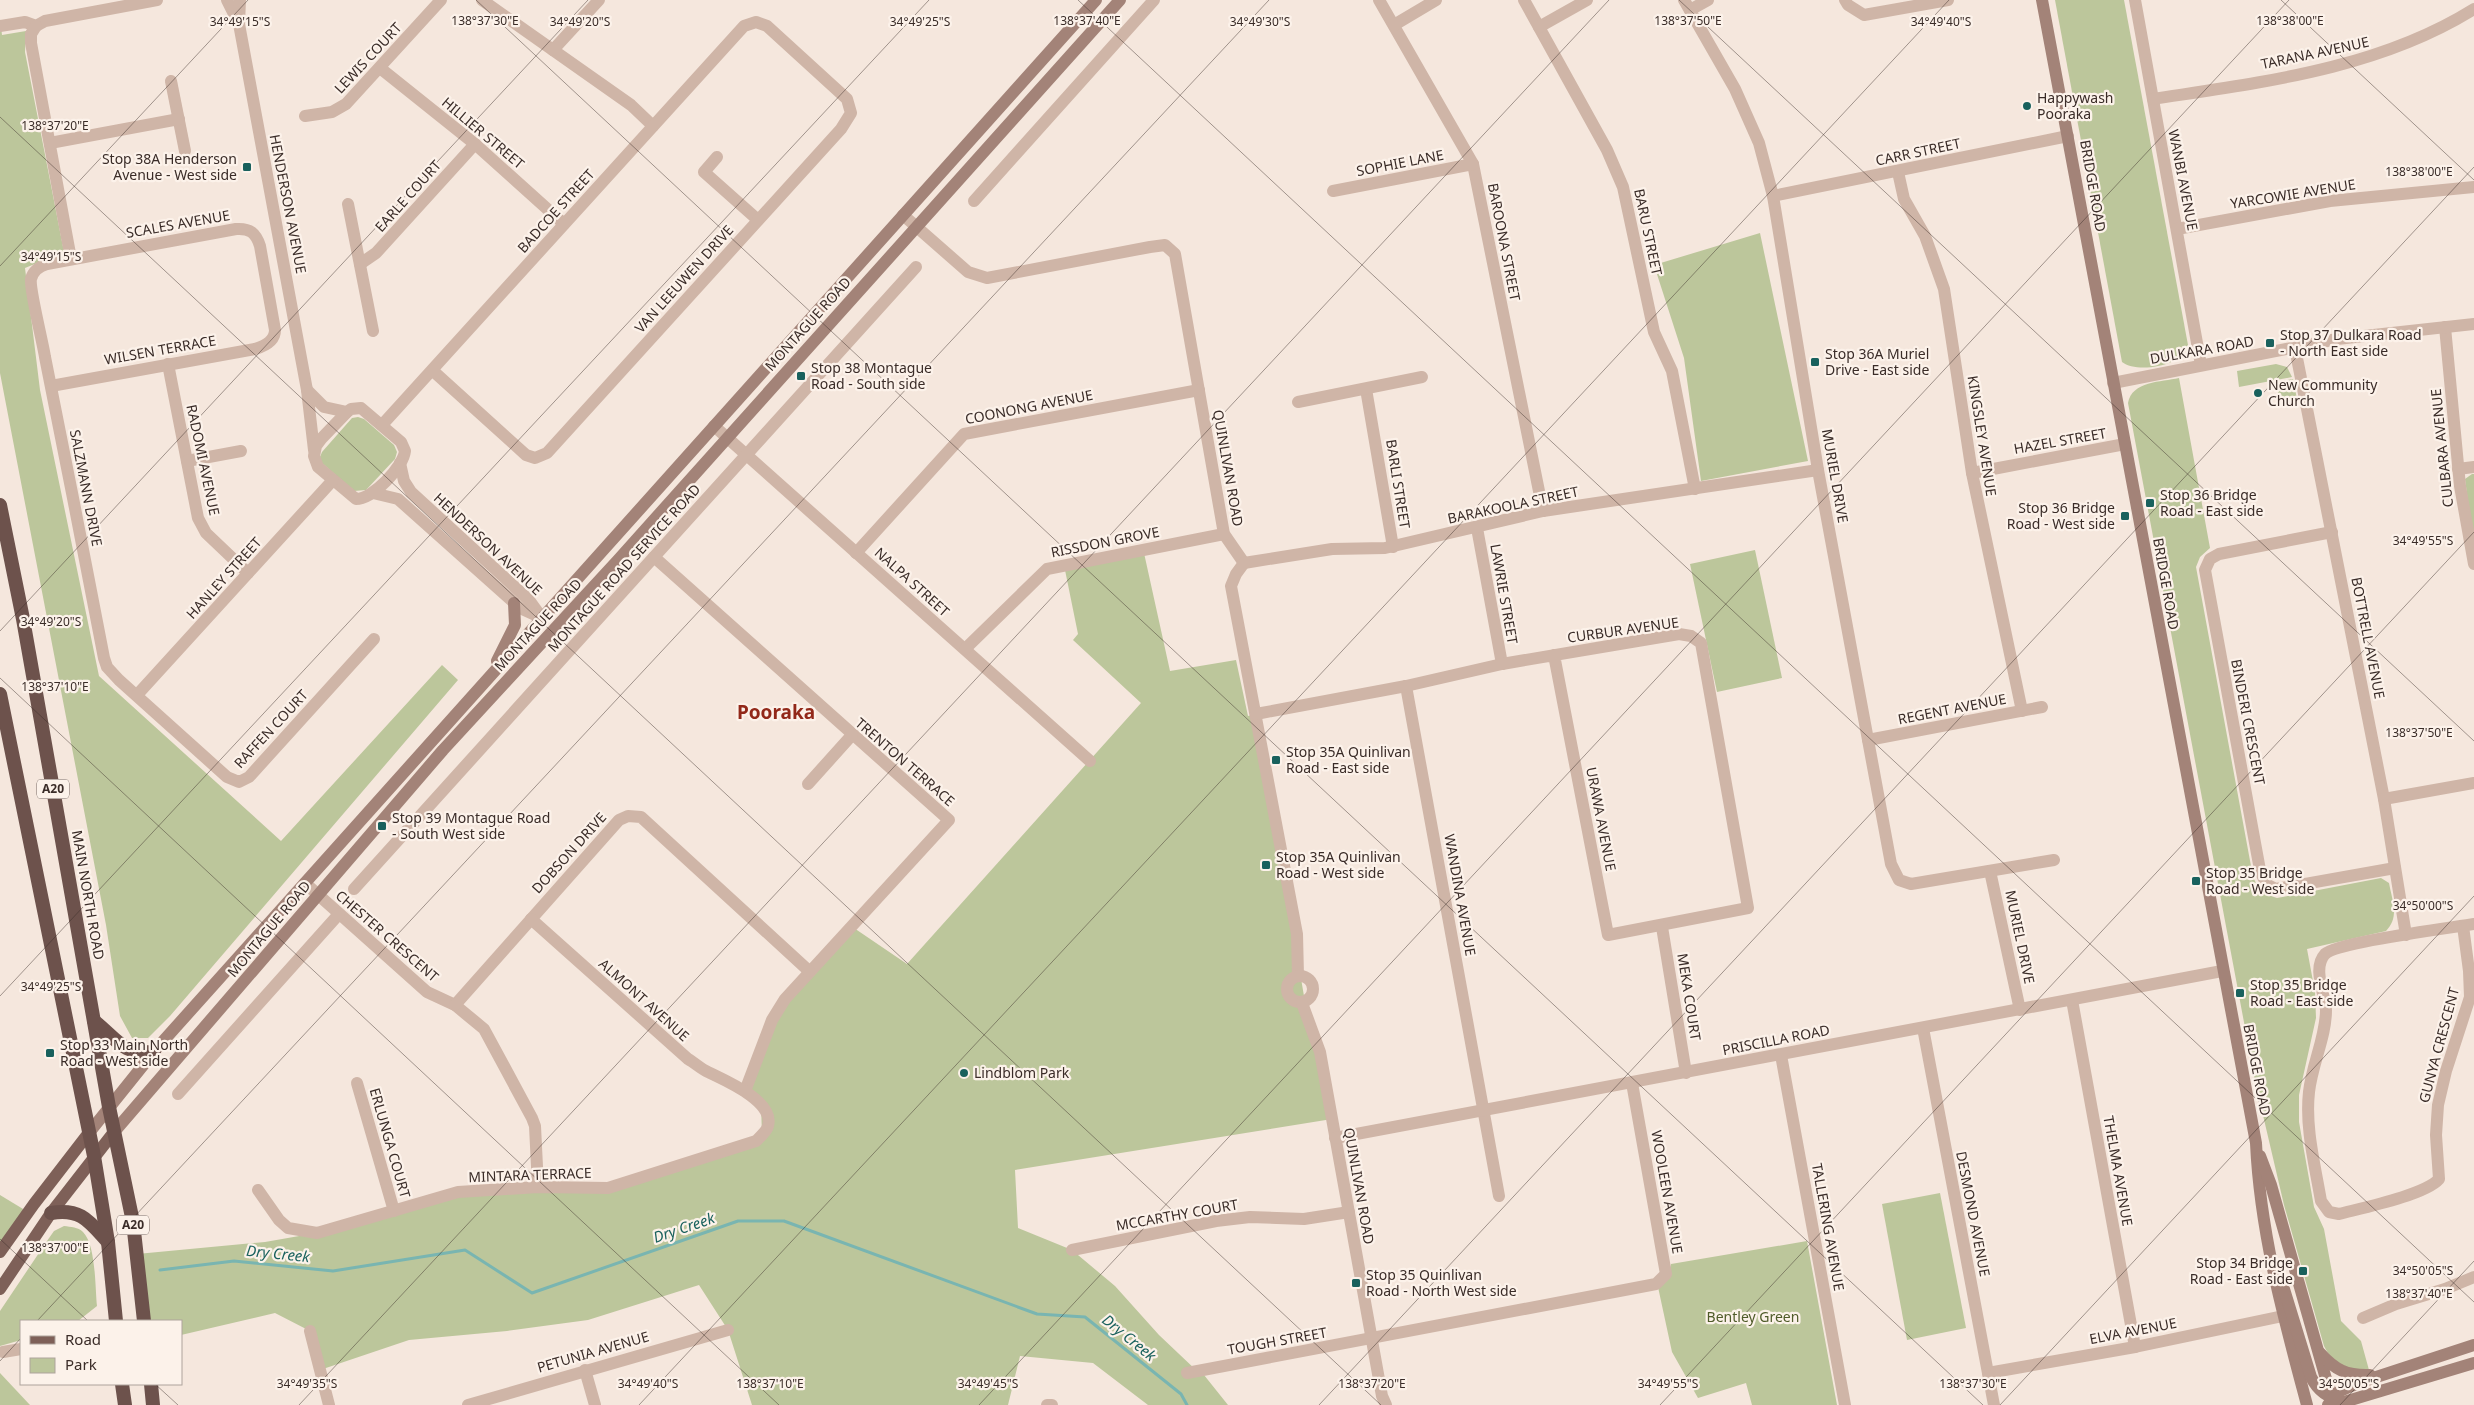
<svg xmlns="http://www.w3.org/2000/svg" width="2474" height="1405" viewBox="0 0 2474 1405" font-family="'Noto Sans',sans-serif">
<rect width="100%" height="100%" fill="#f5e7dd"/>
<g fill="#bcc69b">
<path d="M2055 0H2124L2188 345C2184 366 2137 374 2122 362Z"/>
<polygon points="0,19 2,35 26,31 25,52 64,252 25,268 40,390 99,676 281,841 442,665 458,680 170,1016 148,1038 132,1038 120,1016 106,925 0,373"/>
<polygon points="1760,233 1808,461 1701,481 1684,358 1654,265"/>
<polygon points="2276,364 2287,367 2292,377 2239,387 2237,371"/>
<path d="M2179 378 2210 548 2200 557 2196 567 2253 877C2259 890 2264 894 2277 898L2381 878 2389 883C2392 900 2400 917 2386 931L2307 949 2315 992 2316 1018 2299 1095V1122L2314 1207 2324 1229 2341 1321 2361 1341 2369 1370C2347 1371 2334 1366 2324 1346L2284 1205 2255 1081 2128 403C2132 381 2161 382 2179 378Z"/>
<polygon points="2293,379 2298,404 2288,406 2286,397 2279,399 2276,382"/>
<polygon points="358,417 364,419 394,445 397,452 395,459 366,490 354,491 322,463 320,457 322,452 352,418"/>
<polygon points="2472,474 2474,474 2474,548 2465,479"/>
<polygon points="1755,550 1782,678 1717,692 1690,564"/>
<polygon points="1144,553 1170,671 1236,660 1248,716 1256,714 1305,1002 1332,1119 1015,1170 1018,1228 1072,1250 1115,1286 1159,1335 1197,1371 1200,1370 1228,1405 1148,1405 1093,1363 1020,1356 1008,1405 752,1405 728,1330 699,1285 588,1320 507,1331 409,1340 320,1370 310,1331 275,1313 181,1335 181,1321 144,1321 137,1254 265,1242 322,1232 458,1192 608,1188 762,1135 761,1105 745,1091 785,999 851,926 907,964 1141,703 1073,640 1078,634 1065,570"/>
<polygon points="1940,1193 1966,1328 1907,1340 1882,1204"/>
<polygon points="0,1195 28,1212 0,1252"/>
<path d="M64 1226C71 1227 78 1227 83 1232 96 1245 95 1287 97 1306L78 1321H21V1340L0 1346V1311L47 1241 54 1231Z"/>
<polygon points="1807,1241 1837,1405 1752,1405 1746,1383 1698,1398 1672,1352 1658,1287 1669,1274 1671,1264"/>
<polygon points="0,1373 30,1405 0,1405"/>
</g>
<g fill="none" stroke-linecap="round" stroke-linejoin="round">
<polyline stroke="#79b5b1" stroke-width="3" points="160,1270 234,1261 333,1271 465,1250 532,1293 738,1221 784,1221 1037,1314 1085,1317 1181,1394 1187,1405"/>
<g stroke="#cfb5a7" stroke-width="12">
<polyline points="227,0 238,22"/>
<polyline points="240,0 239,24 307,390 314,450"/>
<polyline points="482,0 631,105 653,126"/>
<polyline points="1379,0 1473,164 1543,511"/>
<polyline points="1524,0 1607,150 1623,187 1654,332 1672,371 1695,489"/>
<polyline points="1684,0 1735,89 1759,143 1773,196 1818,470 1891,864 1899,880 1911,884 2054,860"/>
<polyline points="1845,0 1848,5 1864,15 1948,0"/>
<polyline points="2135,0 2201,365"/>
<polyline points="1690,10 1708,0"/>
<polyline points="1394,25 1436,0"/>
<polyline points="0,26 25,22 36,26 45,21 157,0"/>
<polyline points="36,26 31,34 31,43 71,259"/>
<polyline points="1539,27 1587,0"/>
<polyline points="553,50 599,0"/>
<polyline points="380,68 475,144 564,224"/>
<polyline points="171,81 185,151"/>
<path d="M2153 99C2263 82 2378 69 2474 9"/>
<polyline points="305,116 332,112 346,104 441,0"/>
<polyline points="50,143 179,119"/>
<polyline points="717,157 704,172 758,220"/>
<polyline points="1898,172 1904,199 1925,236 1944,289 1972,473 2022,711"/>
<polyline points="1333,191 1473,164"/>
<polyline points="1773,196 2068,136"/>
<polyline points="974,201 1154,0"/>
<polyline points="348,204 373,331"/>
<polyline points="903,215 968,272 987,278 1150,247 1165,245 1175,254 1224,534 1244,563"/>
<polyline points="2177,229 2330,201 2474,187"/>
<polyline points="360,264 376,253 475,144"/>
<polyline points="2445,327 2460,486 2474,564"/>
<polyline points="2295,348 2384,799 2406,935"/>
<polyline points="168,364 198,518 206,533 248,573"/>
<polyline points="2113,383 2337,339 2474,324"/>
<path d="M51 386 255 349C265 346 275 341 275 330L260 246C256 233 250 228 236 229L47 264C40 266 33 271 31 279 29 288 43 343 45 357 65 457 85 558 104 658L107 667 119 680 227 777 239 782 249 777 374 639"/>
<polyline points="1366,389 1393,547"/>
<polyline points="307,390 324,407 347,412"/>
<polyline points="1298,402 1422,377"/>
<path d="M361 408 401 442 405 451C403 467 373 499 356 499L318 467 314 456 316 446 322 438 347 412 351 409Z"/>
<polyline points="382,425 744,26 756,22 767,26 847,99 851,113 841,129 547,453 535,458 526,455 432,370"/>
<polyline points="714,426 1090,761"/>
<polyline points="187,461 241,451"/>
<polyline points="400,463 404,481 411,492 529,600 542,618"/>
<polyline points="2458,469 2474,467"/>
<polyline points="1972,473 2125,444"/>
<polyline points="373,493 398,499 520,608 542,618"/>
<polyline points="1477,528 1502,664"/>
<polyline points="2332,532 2219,554 2210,559 2205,570 2260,870 2266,884 2276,889 2395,868"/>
<polyline points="856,553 964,434 1199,390"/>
<polyline points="654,557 949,820 785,999 772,1020 745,1091"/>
<polyline points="1244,563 1332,549 1385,548 1543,511 1818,470"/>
<polyline points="1244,563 1236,574 1231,586 1297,934 1298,976"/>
<polyline points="965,649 1047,569 1224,534"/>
<polyline points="1406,686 1499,1196"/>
<polyline points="137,695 333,480"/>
<polyline points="1256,714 1406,686 1502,664 1679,634 1691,636 1701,643 1748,908 1608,935 1554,655"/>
<polyline points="1868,740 2042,707"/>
<polyline points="808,784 852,735"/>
<polyline points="2384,799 2474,783"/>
<polyline points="1990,871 2020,1010"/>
<polyline points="305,883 427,992 455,1005 484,1029 532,1118 535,1126 538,1187"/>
<polyline points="354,889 916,267"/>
<path d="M2463 926 2469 971 2470 997 2446 1071 2438 1105 2436 1135 2439 1179C2425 1195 2362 1208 2339 1214L2329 1212 2321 1201C2315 1165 2305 1128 2309 1092 2312 1064 2326 1037 2326 1010 2325 994 2312 968 2325 954 2338 942 2450 928 2474 924"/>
<polyline points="1662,927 1686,1073"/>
<circle cx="1300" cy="989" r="13"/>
<polyline points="2072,1000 2135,1347"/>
<polyline points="1302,1003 1320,1052 1382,1396 1386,1405"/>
<polyline points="455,1005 619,820 628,816 641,817 809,971"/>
<polyline points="1923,1028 1994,1405"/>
<polyline points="1781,1055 1845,1405"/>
<polyline points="357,1083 394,1211"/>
<polyline points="178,1094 339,914"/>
<polyline points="1335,1138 2222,971"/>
<path d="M258 1190 279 1220 288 1228 317 1233 458 1192 538 1187 608 1188 756 1141C760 1137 767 1131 768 1126 775 1101 724 1080 708 1072 701 1069 695 1063 688 1059L531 919"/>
<polyline points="1072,1250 1216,1221 1250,1217 1304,1219 1349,1212"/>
<polyline points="2363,1318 2396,1304 2445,1289 2474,1277"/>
<polyline points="310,1331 329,1405"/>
<polyline points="3,1352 21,1349"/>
<polyline points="585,1370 595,1405"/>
<polyline points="1187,1373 1656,1284 1666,1274 1632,1083"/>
<polyline points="1988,1373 2135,1347 2283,1316"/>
<polyline points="468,1405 728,1330"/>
<polyline points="1047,1405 1052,1405"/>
</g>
<g stroke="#a38378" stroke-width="12">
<path d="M2042 0 2256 1143C2260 1233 2284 1319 2307 1405"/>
<polyline points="497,661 515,625 514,603"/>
<polyline points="114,1132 443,750 618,560 1120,0"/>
<polyline points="88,1134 157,1048 1096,0"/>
<polyline points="2260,1156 2271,1185 2332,1400"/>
<path d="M2284 1289 2311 1377C2318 1391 2328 1398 2344 1402L2474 1363"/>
<path d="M2320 1353C2335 1370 2347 1376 2370 1375"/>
<polyline points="2328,1405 2340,1391 2358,1383 2474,1345"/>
</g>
<g stroke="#7e6058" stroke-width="12">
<polyline points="0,1252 34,1204 88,1134"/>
<polyline points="0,1289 51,1213 114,1132"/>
</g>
<g stroke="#6d524c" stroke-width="14">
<polyline points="0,505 23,619 109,1107 133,1222 144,1321"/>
<polyline points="0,694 94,1156 108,1242 116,1321"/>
<path d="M94 1021C118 1040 121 1054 154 1052"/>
<path d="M51 1213C81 1208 89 1221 108 1242"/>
<polyline points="122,1384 125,1405"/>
<polyline points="151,1384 153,1405"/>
</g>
</g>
<path fill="none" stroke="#3a2c28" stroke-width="1" stroke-opacity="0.45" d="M476 0 1983 1405M1078 0 2474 1302M1679 0 2474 741M2281 0 2474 180M0 117 1381 1405M0 266 248 0M0 631 588 0M0 678 779 1405M0 996 929 0M0 1239 88 1321M37 1321 1269 0M0 1361 21 1338M155 1384 178 1405M299 1405 1609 0M639 1405 1949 0M979 1405 2289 0M1319 1405 2474 167M1660 1405 2474 532M2000 1405 2474 896M2340 1405 2474 1261"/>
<g fill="#19615d" stroke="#fcf2ea" stroke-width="2">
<circle cx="2027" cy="106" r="5"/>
<rect x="242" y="162" width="10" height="10" rx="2.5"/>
<rect x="2265" y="338" width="10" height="10" rx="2.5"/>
<rect x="1810" y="357" width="10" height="10" rx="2.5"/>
<rect x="796" y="371" width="10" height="10" rx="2.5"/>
<circle cx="2258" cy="393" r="5"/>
<rect x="2145" y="498" width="10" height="10" rx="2.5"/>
<rect x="2120" y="511" width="10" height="10" rx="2.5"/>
<rect x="1271" y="755" width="10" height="10" rx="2.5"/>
<rect x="377" y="821" width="10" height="10" rx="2.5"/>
<rect x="1261" y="860" width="10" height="10" rx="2.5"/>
<rect x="2191" y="876" width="10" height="10" rx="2.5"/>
<rect x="2235" y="988" width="10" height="10" rx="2.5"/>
<rect x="45" y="1048" width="10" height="10" rx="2.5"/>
<circle cx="964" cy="1073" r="5"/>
<rect x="2298" y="1266" width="10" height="10" rx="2.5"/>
<rect x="1351" y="1278" width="10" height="10" rx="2.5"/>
</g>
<g text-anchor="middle" stroke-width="4.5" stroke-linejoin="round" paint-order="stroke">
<g fill="#fcf2ea" stroke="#746762" stroke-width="1">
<rect x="37" y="779.5" width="32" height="19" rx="4"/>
<rect x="117" y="1215.5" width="32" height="19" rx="4"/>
</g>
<g font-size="12" font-weight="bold" fill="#3a2c28">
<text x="53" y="793">A20</text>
<text x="133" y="1229">A20</text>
</g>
<g font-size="14" fill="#3a2c28" stroke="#fcf2ea">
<text transform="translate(2315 53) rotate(-12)" y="5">TARANA AVENUE</text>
<text transform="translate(368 58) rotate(-47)" y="5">LEWIS COURT</text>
<text transform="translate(483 133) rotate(40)" y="5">HILLIER STREET</text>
<text transform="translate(1918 152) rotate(-12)" y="5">CARR STREET</text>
<text transform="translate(1400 163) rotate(-11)" y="5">SOPHIE LANE</text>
<text transform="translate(2183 180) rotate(79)" y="5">WANBI AVENUE</text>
<text transform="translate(2093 186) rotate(80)" y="5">BRIDGE ROAD</text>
<text transform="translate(2293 194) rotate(-9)" y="5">YARCOWIE AVENUE</text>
<text transform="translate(408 196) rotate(-48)" y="5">EARLE COURT</text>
<text transform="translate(288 204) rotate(79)" y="5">HENDERSON AVENUE</text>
<text transform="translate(556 211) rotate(-48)" y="5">BADCOE STREET</text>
<text transform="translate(178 224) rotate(-10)" y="5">SCALES AVENUE</text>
<text transform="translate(1648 232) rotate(78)" y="5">BARU STREET</text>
<text transform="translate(1504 242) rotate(79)" y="5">BAROONA STREET</text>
<text transform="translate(684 279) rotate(-48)" y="5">VAN LEEUWEN DRIVE</text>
<text transform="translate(808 324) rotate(-48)" y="5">MONTAGUE ROAD</text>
<text transform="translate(160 350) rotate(-10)" y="5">WILSEN TERRACE</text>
<text transform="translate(2202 350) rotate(-10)" y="5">DULKARA ROAD</text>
<text transform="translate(1029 407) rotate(-11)" y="5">COONONG AVENUE</text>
<text transform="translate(1982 436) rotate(81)" y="5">KINGSLEY AVENUE</text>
<text transform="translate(2060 441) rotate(-10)" y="5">HAZEL STREET</text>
<text transform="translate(2442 448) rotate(-96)" y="5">CULBARA AVENUE</text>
<text transform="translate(203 460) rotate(78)" y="5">RADOMI AVENUE</text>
<text transform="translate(1228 468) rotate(80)" y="5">QUINLIVAN ROAD</text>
<text transform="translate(1835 476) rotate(80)" y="5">MURIEL DRIVE</text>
<text transform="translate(1398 484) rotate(81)" y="5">BARLI STREET</text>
<text transform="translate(86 488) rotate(79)" y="5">SALZMANN DRIVE</text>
<text transform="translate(1513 505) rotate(-12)" y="5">BARAKOOLA STREET</text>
<text transform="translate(1105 542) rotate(-11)" y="5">RISSDON GROVE</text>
<text transform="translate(488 544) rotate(43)" y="5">HENDERSON AVENUE</text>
<text transform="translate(624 568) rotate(-48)" y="5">MONTAGUE ROAD SERVICE ROAD</text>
<text transform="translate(224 578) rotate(-48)" y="5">HANLEY STREET</text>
<text transform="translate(912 582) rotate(42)" y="5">NALPA STREET</text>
<text transform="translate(2166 584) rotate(80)" y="5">BRIDGE ROAD</text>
<text transform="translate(1504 594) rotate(80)" y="5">LAWRIE STREET</text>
<text transform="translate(538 625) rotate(-47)" y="5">MONTAGUE ROAD</text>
<text transform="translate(1623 630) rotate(-8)" y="5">CURBUR AVENUE</text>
<text transform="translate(2368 638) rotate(79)" y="5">BOTTRELL AVENUE</text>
<text transform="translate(1952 709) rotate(-11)" y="5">REGENT AVENUE</text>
<text transform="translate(2248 722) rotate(79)" y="5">BINDERI CRESCENT</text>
<text transform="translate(271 729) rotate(-47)" y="5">RAFFEN COURT</text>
<text transform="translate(905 762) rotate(41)" y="5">TRENTON TERRACE</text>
<text transform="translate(1601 819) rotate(79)" y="5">URAWA AVENUE</text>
<text transform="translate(569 853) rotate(-48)" y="5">DOBSON DRIVE</text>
<text transform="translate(88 895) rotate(80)" y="5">MAIN NORTH ROAD</text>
<text transform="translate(1460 895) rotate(80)" y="5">WANDINA AVENUE</text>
<text transform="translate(269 929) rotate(-50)" y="5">MONTAGUE ROAD</text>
<text transform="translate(387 936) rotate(41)" y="5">CHESTER CRESCENT</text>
<text transform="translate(2020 937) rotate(78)" y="5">MURIEL DRIVE</text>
<text transform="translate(1689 997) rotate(81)" y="5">MEKA COURT</text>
<text transform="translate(644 1000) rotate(42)" y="5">ALMONT AVENUE</text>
<text transform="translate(1776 1040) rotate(-11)" y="5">PRISCILLA ROAD</text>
<text transform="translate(2439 1045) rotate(-75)" y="5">GUNYA CRESCENT</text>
<text transform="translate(2257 1070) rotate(79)" y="5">BRIDGE ROAD</text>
<text transform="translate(390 1143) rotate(74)" y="5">ERLUNGA COURT</text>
<text transform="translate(2118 1171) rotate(80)" y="5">THELMA AVENUE</text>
<text transform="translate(530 1175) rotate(-2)" y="5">MINTARA TERRACE</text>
<text transform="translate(1359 1186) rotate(80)" y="5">QUINLIVAN ROAD</text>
<text transform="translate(1667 1192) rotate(80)" y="5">WOOLEEN AVENUE</text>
<text transform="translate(1973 1214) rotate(79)" y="5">DESMOND AVENUE</text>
<text transform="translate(1177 1215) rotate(-10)" y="5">MCCARTHY COURT</text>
<text transform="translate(1828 1227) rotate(80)" y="5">TALLERING AVENUE</text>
<text transform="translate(2133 1331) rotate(-11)" y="5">ELVA AVENUE</text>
<text transform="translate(1277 1341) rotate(-10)" y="5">TOUGH STREET</text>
<text transform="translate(593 1352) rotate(-16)" y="5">PETUNIA AVENUE</text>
</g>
<g font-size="14" fill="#3a2c28" stroke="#fcf2ea" text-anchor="start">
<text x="2037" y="103">Happywash<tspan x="2037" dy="16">Pooraka</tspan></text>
<text x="237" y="164" text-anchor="end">Stop 38A Henderson<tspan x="237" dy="16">Avenue - West side</tspan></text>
<text x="2280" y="340">Stop 37 Dulkara Road<tspan x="2280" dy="16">- North East side</tspan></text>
<text x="1825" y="359">Stop 36A Muriel<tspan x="1825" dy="16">Drive - East side</tspan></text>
<text x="811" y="373">Stop 38 Montague<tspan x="811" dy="16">Road - South side</tspan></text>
<text x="2268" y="390">New Community<tspan x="2268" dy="16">Church</tspan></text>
<text x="2160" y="500">Stop 36 Bridge<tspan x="2160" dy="16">Road - East side</tspan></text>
<text x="2115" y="513" text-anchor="end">Stop 36 Bridge<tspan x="2115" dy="16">Road - West side</tspan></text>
<text x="1286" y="757">Stop 35A Quinlivan<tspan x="1286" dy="16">Road - East side</tspan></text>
<text x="392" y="823">Stop 39 Montague Road<tspan x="392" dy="16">- South West side</tspan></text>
<text x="1276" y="862">Stop 35A Quinlivan<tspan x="1276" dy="16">Road - West side</tspan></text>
<text x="2206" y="878">Stop 35 Bridge<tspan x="2206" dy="16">Road - West side</tspan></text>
<text x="2250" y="990">Stop 35 Bridge<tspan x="2250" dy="16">Road - East side</tspan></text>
<text x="60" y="1050">Stop 33 Main North<tspan x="60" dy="16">Road - West side</tspan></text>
<text x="974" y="1078">Lindblom Park</text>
<text x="2293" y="1268" text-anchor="end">Stop 34 Bridge<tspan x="2293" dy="16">Road - East side</tspan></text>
<text x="1366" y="1280">Stop 35 Quinlivan<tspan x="1366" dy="16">Road - North West side</tspan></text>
</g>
<g font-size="14" fill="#4f5b29" stroke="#fcf2ea">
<text x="1753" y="1322">Bentley Green</text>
</g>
<g font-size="15" font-style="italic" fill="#19615d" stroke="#fcf2ea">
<text transform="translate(684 1228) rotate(-19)" y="5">Dry Creek</text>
<text transform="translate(278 1254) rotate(6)" y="5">Dry Creek</text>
<text transform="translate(1129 1338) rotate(39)" y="5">Dry Creek</text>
</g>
<g font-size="19" font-weight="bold" fill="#922819" stroke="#fcf2ea">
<text x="776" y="719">Pooraka</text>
</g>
</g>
<g font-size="12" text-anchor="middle" fill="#3a2c28" stroke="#fcf2ea" stroke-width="4.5" stroke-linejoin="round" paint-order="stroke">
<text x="485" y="25">138°37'30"E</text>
<text x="1087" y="25">138°37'40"E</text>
<text x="1688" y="25">138°37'50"E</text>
<text x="2290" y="25">138°38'00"E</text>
<text x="240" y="26">34°49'15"S</text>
<text x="580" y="26">34°49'20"S</text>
<text x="920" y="26">34°49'25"S</text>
<text x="1260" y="26">34°49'30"S</text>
<text x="1941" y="26">34°49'40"S</text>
<text x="55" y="130">138°37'20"E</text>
<text x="2419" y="176">138°38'00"E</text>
<text x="51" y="261">34°49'15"S</text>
<text x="2423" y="545">34°49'55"S</text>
<text x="51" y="626">34°49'20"S</text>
<text x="55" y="691">138°37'10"E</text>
<text x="2419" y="737">138°37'50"E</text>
<text x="2423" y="910">34°50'00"S</text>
<text x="51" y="991">34°49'25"S</text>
<text x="55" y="1252">138°37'00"E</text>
<text x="2423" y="1275">34°50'05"S</text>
<text x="2419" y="1298">138°37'40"E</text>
<text x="307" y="1388">34°49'35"S</text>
<text x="648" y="1388">34°49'40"S</text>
<text x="988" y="1388">34°49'45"S</text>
<text x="1668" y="1388">34°49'55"S</text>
<text x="2349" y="1388">34°50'05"S</text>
<text x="770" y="1388">138°37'10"E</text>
<text x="1372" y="1388">138°37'20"E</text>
<text x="1973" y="1388">138°37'30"E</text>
</g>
<rect x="20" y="1320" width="162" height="65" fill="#fcf2ea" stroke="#aea39c"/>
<rect x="30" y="1336" width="25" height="8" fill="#7e6058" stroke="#aea39c"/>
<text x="65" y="1345" font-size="15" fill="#3a2c28">Road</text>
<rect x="30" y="1358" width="25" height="15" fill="#bcc69b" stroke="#aea39c"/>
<text x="65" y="1370" font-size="15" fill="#3a2c28">Park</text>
</svg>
